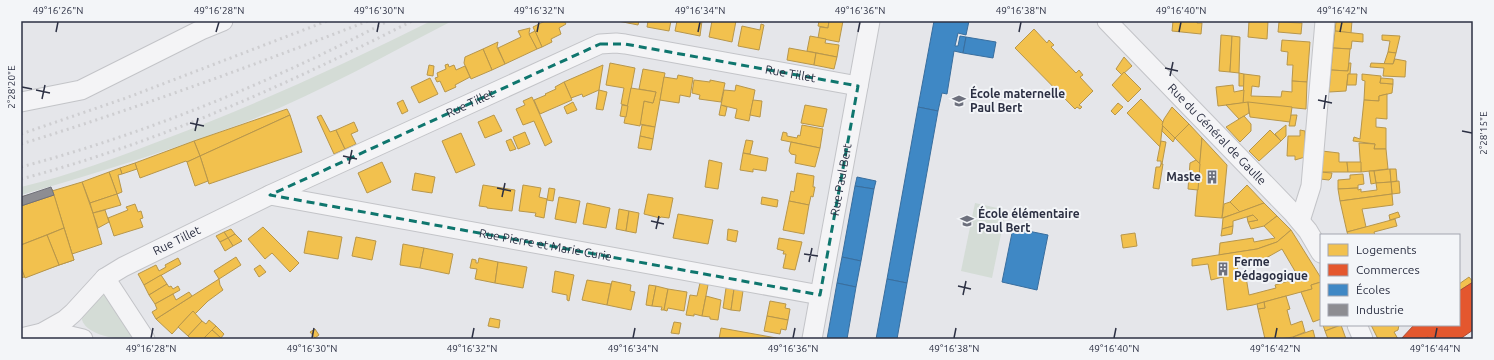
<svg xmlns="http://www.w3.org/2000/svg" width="1494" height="360" viewBox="0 0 1494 360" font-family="Ubuntu,sans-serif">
<rect width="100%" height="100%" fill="#e5e6ea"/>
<g fill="#d4dcd6">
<path d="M431 21H452C384 56 317 94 246 122 172 150 97 173 21 195V187C71 175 118 157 165 139 256 105 344 64 431 21Z"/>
<polygon points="975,203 1006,210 992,278 961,271"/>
<path d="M100 291 106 292 130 329 131 339C115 340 73 333 83 309 86 303 95 296 100 291Z"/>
</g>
<g fill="#f2c14e" stroke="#b7964b" fill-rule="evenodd">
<polygon points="545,21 564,21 566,24 559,28 561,34 551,39 552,42 542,47 533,27"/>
<polygon points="618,21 639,21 638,25"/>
<polygon points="648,21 671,21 669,31 647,27"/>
<polygon points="677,21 702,21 700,36 675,31"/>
<polygon points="712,21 736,21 732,42 709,37"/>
<polygon points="819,21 829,21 828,28 818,26"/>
<polygon points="829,21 843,21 839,42 818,38 820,27 828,28"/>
<polygon points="1173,21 1197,21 1197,23 1202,23 1201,34 1172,31"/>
<polygon points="1249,21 1268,21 1267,39 1248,37"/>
<polygon points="1336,21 1352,21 1351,33 1335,31"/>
<polygon points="1279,22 1302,23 1301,34 1278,32"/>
<polygon points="761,24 764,25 759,50 738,46 742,26 760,30"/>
<polygon points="530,28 529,33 537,49 505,64 498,48 521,37 518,31"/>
<polygon points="1034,29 1047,43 1049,40 1054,45 1051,47 1076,73 1079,70 1083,75 1080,77 1093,91 1079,105 1082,107 1080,109 1077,107 1075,109 1015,48"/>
<polygon points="535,31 542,47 537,49 529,34"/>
<polygon points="1335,31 1363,34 1363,42 1352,41 1351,49 1333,48"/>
<polygon points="1221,35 1232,36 1230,72 1219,71"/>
<polygon points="1382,35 1400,36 1396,53 1388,52 1390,41 1382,40"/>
<polygon points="810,36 826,39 825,43 839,45 837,57 807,51"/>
<polygon points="1232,36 1240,37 1239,73 1230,72"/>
<polygon points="1282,40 1310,42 1307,82 1292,81 1293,65 1287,65 1288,52 1281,51"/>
<polygon points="498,42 497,47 505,64 492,70 483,49"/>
<polygon points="789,48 816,53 814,65 787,60"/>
<polygon points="1333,48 1350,49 1348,71 1331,70"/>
<polygon points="483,49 492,70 471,79 464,63 465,57"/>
<polygon points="1388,52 1396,53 1393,64 1384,64"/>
<polygon points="816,53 837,57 834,69 814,65"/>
<polygon points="1124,57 1132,66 1122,75 1116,69"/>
<polygon points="1395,59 1406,61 1405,77 1383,76 1384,68 1370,67 1371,63 1393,64"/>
<polygon points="610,63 635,68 628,106 621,104 624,88 606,85"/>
<polygon points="1349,63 1351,63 1350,74 1348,74 1346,91 1329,92 1331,70 1348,71"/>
<polygon points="448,64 449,67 454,65 456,70 465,66 470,77 455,85 456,87 445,92 440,81 437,82 435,78 438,77 437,73 446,69 445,65"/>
<polygon points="429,65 434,66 433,76 427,75"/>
<polygon points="603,65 599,90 583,97 582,94 571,98 564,82"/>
<polygon points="643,69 665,73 655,127 640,124 644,101 653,103 656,92 639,89"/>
<polygon points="1124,72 1141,89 1128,102 1112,85"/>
<polygon points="1239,73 1244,74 1244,86 1239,86"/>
<polygon points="1244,74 1260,76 1259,87 1252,86 1251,96 1281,97 1282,91 1292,92 1292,81 1307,82 1306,109 1243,103"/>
<polygon points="1348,74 1357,74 1356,85 1347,85"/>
<polygon points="1362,74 1381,76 1380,83 1393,84 1392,93 1379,96 1379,101 1364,100 1365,81 1362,80"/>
<polygon points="678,75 693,78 690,97 680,95 679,103 660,100 664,77 677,79"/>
<polygon points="430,78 438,94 419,103 411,87"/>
<polygon points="1381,78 1393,79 1393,84 1380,83"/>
<polygon points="694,80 710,82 710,80 725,83 721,102 699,99 700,95 692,93"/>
<polygon points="564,82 572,100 540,114 534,100 546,95 545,94 556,89 555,87"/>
<polygon points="736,85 755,90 749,121 735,118 737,109 721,105 724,90 735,91"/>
<polygon points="1233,85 1234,92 1244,90 1243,103 1218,106 1216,87"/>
<polygon points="631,88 656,92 653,103 644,101 640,126 624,123"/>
<polygon points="599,90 607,92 603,110 596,109"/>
<polygon points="1387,94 1387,119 1376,118 1376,127 1386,128 1386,149 1374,149 1375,144 1353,141 1354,137 1360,139 1364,100 1379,101 1379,96"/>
<polygon points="532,97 552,142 545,146 534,121 523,125 516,109 525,105 523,101"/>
<polygon points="1141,99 1163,122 1160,147 1127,113"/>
<polygon points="403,100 408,111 402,114 397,103"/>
<polygon points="753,100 762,101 760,117 750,115"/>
<polygon points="573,102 577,110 567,114 564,107"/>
<polygon points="1248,102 1249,113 1239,119 1226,105"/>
<polygon points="1248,102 1292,107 1290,122 1250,117"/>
<polygon points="1118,103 1123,107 1115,115 1111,111"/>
<polygon points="622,105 628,106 626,117 620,116"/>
<polygon points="721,105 727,107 725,116 719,115"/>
<polygon points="805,105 827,109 823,127 801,123"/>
<polygon points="1172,107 1189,124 1175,138 1162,125 1164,119"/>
<polygon points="287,109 290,115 200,156 194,141"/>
<polygon points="290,115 302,152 209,184 200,156"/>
<polygon points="321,115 330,132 336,130 345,149 334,154 317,117"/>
<polygon points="494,115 502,131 485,138 478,122"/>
<polygon points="1291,115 1297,115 1295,126 1289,126"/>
<polygon points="1244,116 1251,124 1251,131 1240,142 1226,127"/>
<polygon points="354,122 358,131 351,134 356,144 345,149 336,130"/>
<polygon points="1189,124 1202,138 1200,164 1175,138"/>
<polygon points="642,125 655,127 653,139 640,136"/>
<polygon points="802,125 823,129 820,148 781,140 783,132 787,133 787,136 797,138 798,135 800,136"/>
<polygon points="1286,125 1286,136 1281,141 1275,134"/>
<polygon points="1163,126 1175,138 1173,142 1162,131"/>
<polygon points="1270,130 1281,141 1259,161 1249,151"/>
<polygon points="1300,130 1305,131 1305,157 1295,160 1295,156 1287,156 1288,136 1300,136"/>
<polygon points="525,132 530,144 518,149 513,137"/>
<polygon points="461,133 475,165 456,173 442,141"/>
<polygon points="640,136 653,139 651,150 638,148"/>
<polygon points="1202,138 1227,165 1222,218 1195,216"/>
<polygon points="511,139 516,149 510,151 506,141"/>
<polygon points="746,140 753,141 750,154 743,153"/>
<polygon points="194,141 200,156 187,162 186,161 140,178 135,163"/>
<polygon points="1161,141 1166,142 1162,164 1161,164 1161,161 1157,161"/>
<polygon points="791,142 820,148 815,167 795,163 796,155 791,154 789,151"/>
<polygon points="1359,143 1375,144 1374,149 1386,149 1388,169 1361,172"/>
<polygon points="1322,151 1339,153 1339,162 1347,162 1348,172 1320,172"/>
<polygon points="743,153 768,158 766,171 753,169 753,172 740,170"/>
<polygon points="200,156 208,181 195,186 187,162"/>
<polygon points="709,160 722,163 718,189 705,187"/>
<polygon points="1196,160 1200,164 1198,190 1188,189 1190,163"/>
<polygon points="382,162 391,182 367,193 358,173"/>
<polygon points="1347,162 1361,162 1361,172 1348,172"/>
<polygon points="135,163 137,169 122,174 120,168"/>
<polygon points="1161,164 1163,164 1159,189 1153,188 1156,167 1160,167"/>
<polygon points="120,168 122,174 118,175 122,192 117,194 109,172"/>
<polygon points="1390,169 1391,182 1376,183 1374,171"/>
<polygon points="1390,169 1396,169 1397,181 1391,182"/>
<polygon points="1369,171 1374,171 1376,183 1371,184"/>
<polygon points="109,172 117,194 90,203 82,182"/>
<polygon points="1320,172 1332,173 1331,178 1329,180 1320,179"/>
<polygon points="415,173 435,177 432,193 412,190"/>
<polygon points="797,173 814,176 813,187 815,187 813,197 811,196 809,205 789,201 791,191 794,192"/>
<polygon points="1363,174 1364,184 1358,185 1358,188 1338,189 1338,180 1350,179 1350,175"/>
<polygon points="1399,181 1400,193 1392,194 1391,182"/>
<polygon points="82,182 93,213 102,244 72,254 52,191"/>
<polygon points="1391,182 1392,194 1340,201 1338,189 1358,188 1358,190 1361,189 1361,192 1377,190 1376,183"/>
<polygon points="483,185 515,190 512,211 487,208 487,207 479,206"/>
<polygon points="523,185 541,188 539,197 547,199 544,218 535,216 536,213 519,211"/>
<polygon points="1247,185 1264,203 1240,212 1230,202"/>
<polygon points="549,188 555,189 553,201 547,200"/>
<polygon points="52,189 74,260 21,278 21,197"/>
<polygon points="117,194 121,205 93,213 90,203"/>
<polygon points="648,194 673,198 669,218 661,217 660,218 644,214"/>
<polygon points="1392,194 1393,205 1362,209 1366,227 1347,232 1340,201"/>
<polygon points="54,195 64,228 21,245 21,206"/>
<polygon points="559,197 580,201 576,223 555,219"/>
<polygon points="762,197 778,200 777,207 761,204"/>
<polygon points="789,201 809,205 804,234 783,230"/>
<polygon points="1230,202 1240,212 1222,218 1224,204"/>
<polygon points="587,203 610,208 606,228 583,224"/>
<polygon points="1264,203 1277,216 1264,226 1251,229 1248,222 1258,220 1253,215 1233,221 1233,226 1222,229 1223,218"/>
<polygon points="135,204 138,212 141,211 143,218 140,219 143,227 114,236 108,218 128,210 126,207"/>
<polygon points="619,209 629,211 626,231 616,229"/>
<polygon points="105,210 109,222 98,228 93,213"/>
<polygon points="629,211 639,213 636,233 626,231"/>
<polygon points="1398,212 1400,217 1390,220 1389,215"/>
<polygon points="678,214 713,220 708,244 673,238"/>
<polygon points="1253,215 1258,220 1248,222 1247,217"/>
<polygon points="1277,216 1291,230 1277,242 1257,249 1219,255 1220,243 1253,238 1254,242 1275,238 1264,226"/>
<polygon points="1395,219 1397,226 1374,232 1375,235 1348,235 1347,232"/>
<polygon points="1233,226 1232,234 1221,236 1222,229"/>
<polygon points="263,227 299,263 290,272 272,253 265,259 248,239"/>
<polygon points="64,228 74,260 59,265 47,235"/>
<polygon points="231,229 235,234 228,238 224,232"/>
<polygon points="728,229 738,231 736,242 727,240"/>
<path d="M1291 230 1321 278V282L1311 285 1312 289 1253 305 1227 310 1223 277 1211 280 1208 264 1192 266V259L1257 249 1277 242ZM1282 249 1299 278 1275 285 1276 288 1249 295 1246 277 1239 278 1237 264 1259 262Z"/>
<polygon points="308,231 342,237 338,259 304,253"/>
<polygon points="224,232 228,238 220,242 216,236"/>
<polygon points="1135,233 1137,246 1123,248 1121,235"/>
<polygon points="235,234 242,241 233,246 228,238"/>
<polygon points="47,235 59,265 25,278 21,267 21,245"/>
<polygon points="356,237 376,241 372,260 352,256"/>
<polygon points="228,238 233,246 225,251 220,242"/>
<polygon points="779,238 802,242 795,270 783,268 786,254 783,254 784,251 777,249"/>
<polygon points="403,244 424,248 420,268 400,265"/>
<polygon points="424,248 453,254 449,274 420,268"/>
<polygon points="236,257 241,265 219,279 214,271"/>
<polygon points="178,258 181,264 144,285 138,274 156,265 159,271 166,267 165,265"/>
<polygon points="479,258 498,262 495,283 475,279 477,269 470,268 472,259 476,260 476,263 478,263"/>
<polygon points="498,262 527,267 523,288 495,283"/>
<polygon points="260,265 266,272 259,277 254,269"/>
<polygon points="555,271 574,275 569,301 567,300 567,295 552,292"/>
<polygon points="161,275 167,284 149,295 144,285"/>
<polygon points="1469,277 1473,282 1459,291 1459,284"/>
<polygon points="219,279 220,285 223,290 208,301 195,314 193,311 172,334 156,319"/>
<polygon points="587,280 611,284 607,305 582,300"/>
<polygon points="612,281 631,285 630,291 635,292 631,310 607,305"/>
<polygon points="1321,282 1321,319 1313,322 1301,292 1312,289 1311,285"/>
<polygon points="700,283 708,285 702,316 694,314 694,316 686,315 690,295 697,296"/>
<polygon points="167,284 169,287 171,286 173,289 178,286 180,290 155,304 149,295"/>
<polygon points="649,285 656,286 652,306 646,305"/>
<polygon points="656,286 668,289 664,310 661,310 662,307 652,306"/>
<polygon points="726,288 734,289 731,310 723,308"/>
<polygon points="668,289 687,292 684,311 668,308 667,311 664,310"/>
<polygon points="734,289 743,291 740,311 731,310"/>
<polygon points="189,292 192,296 156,319 152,312 157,309 155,304 173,294 176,300"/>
<polygon points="706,296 721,300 718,320 710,319 710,317 702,316"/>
<polygon points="1286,296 1290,309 1287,310 1291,325 1302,321 1305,332 1293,337 1280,339 1265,339 1258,309 1265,308 1264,302"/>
<polygon points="770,301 786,304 785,308 790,309 788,320 767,316"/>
<polygon points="1264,302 1265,308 1258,309 1257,304"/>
<polygon points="193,311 202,321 188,336 178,327"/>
<polygon points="767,316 788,320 786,330 781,329 780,334 764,331"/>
<polygon points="490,318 500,320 499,328 488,326"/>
<polygon points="209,320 216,326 203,339 191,339 188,336 202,321 206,324"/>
<polygon points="674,322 681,323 679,334 671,333"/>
<polygon points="1323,325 1340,325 1325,331"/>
<polygon points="1341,325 1346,339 1328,339 1325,331"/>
<polygon points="1371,325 1399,325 1398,330 1394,332 1398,339 1378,339"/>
<polygon points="216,326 224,334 221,338 212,330"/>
<polygon points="721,328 782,339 719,339"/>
<polygon points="315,329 319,335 315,338 310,332"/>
<polygon points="212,330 221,338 220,339 203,339"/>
<polygon points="1313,330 1315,338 1294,339 1293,337"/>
</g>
<polygon fill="#e4572e" stroke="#ad4b34" points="1473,282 1473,330 1460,339 1429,339 1428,337 1424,339 1401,339 1414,325 1459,325 1459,291"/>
<g fill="#3f88c5" stroke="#396e9e">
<polygon points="934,21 969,21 966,35 958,33 955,46 958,46 960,36 966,37 963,53 954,51 947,94 942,93 938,111 918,107"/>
<polygon points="966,37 996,42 993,58 963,53"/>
<polygon points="918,107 938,111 907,283 887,279"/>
<polygon points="857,177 876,181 874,189 855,186"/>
<polygon points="855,186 874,189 861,261 842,257"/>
<polygon points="1013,228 1048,235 1037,290 1002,282"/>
<polygon points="842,257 861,261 856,287 837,283"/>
<polygon points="887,279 907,283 897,339 876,339"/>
<polygon points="837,283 856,287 847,339 827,339"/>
</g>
<polygon fill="#8d8d92" stroke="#70717a" points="51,187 54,195 21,206 21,197"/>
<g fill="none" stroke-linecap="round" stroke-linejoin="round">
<g stroke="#c3c4c8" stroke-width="21">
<g id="minor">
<path id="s1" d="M1107 21 1293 213 1308 231 1321 253"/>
<polyline points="21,102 81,90 201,30 223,21"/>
<path id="s2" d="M270 195 820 295"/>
<polyline points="1300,221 1311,186 1325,21"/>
<polyline points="105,278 145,339"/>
<polyline points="1357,325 1363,339"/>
<polyline points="42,333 66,335 83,339"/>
<path id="s3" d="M21 338 42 333 65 320 73 313 105 278 123 267 270 195 600 44 616 43 625 44 858 86"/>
<path id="s4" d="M812 339 870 21"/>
</g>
</g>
<use href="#minor" stroke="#f4f4f6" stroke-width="19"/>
<g stroke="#ceced1" stroke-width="3" stroke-dasharray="2 4" stroke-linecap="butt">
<polyline points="21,134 126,98 327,21"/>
<path d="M21 144C138 108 254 65 368 21"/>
<path d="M21 167C148 133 272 82 388 21"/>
<path d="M21 179C157 143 287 85 412 21"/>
</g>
</g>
<path fill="none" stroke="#0f766e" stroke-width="3" stroke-dasharray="8 5" stroke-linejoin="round" d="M600 44H625L858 86 820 295 270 195Z"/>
<path fill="none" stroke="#2c3043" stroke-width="1.5" d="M56 32 58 22M216 32 219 22M377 32 379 22M537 32 539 22M698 32 700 22M858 32 860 22M1019 32 1021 22M1179 32 1181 22M1340 32 1342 22M1165 68 1178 71M1170 76 1173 62M22 87 32 89M36 90 50 93M42 99 45 85M1318 100 1332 103M1324 109 1326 95M190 123 204 126M195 131 198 118M1462 131 1472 133M343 156 357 159M349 164 352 150M497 188 511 191M502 197 505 183M651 221 664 224M656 229 659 216M804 254 818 256M809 262 812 248M958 286 971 289M963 295 966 281M151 338 153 328M312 338 314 328M472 338 474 328M633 338 635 328M793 338 795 328M954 338 956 328M1114 338 1116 328M1275 338 1277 328M1435 338 1437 328"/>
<defs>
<g id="school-bare" transform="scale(1.08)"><path d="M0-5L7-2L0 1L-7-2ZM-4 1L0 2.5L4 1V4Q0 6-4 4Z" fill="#6d707d" stroke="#f3f5f8" stroke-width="2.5" paint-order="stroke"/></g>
<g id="building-bare" transform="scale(1.08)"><path d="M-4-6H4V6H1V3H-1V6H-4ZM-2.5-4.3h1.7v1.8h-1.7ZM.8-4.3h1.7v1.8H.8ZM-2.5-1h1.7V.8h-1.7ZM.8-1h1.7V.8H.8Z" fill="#6d707d" stroke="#f3f5f8" stroke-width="2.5" paint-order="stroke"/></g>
</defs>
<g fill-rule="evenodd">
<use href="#school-bare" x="959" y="101"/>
<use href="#building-bare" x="1212" y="177"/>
<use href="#school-bare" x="967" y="221"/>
<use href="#building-bare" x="1223" y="269"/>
</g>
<g text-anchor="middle" stroke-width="4" stroke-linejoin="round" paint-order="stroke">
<g font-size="12" fill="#2c3043" stroke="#f3f5f8">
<text dy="4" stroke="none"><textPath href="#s3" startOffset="847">Rue Tillet</textPath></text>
<text dy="4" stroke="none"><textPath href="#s3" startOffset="511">Rue Tillet</textPath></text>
<text dy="4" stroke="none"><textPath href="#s1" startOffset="158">Rue du Général de Gaulle</textPath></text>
<text dy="4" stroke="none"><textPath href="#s4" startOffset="162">Rue Paul Bert</textPath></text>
<text dy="4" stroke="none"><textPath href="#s3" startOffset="187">Rue Tillet</textPath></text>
<text dy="4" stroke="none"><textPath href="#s2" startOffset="280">Rue Pierre et Marie Curie</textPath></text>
</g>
<g font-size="12" font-weight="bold" fill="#2c3043" stroke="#f3f5f8" text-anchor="start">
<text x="970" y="98">École maternelle<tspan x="970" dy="14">Paul Bert</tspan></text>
<text x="1201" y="181" text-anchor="end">Maste</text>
<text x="978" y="218">École élémentaire<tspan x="978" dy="14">Paul Bert</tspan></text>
<text x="1234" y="266">Ferme<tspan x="1234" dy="14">Pédagogique</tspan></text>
</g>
</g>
<rect width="1494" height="360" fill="none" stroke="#f3f5f8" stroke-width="44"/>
<rect x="1320" y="234" width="140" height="92" fill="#f3f5f8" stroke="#a3a6b0"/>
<rect x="1328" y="244" width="20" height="12" fill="#f2c14e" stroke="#a3a6b0"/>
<text x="1356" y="254" font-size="12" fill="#2c3043">Logements</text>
<rect x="1328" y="264" width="20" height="12" fill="#e4572e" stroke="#a3a6b0"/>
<text x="1356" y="274" font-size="12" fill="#2c3043">Commerces</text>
<rect x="1328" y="284" width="20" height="12" fill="#3f88c5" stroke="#a3a6b0"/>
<text x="1356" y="294" font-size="12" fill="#2c3043">Écoles</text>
<rect x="1328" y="304" width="20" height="12" fill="#8d8d92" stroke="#a3a6b0"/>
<text x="1356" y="314" font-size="12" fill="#2c3043">Industrie</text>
<rect x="22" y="22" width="1450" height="316" fill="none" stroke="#2c3043" stroke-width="1.5"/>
<g font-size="10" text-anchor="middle" fill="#2c3043">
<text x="58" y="14">49°16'26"N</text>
<text x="219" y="14">49°16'28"N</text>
<text x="379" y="14">49°16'30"N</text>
<text x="539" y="14">49°16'32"N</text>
<text x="700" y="14">49°16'34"N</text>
<text x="860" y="14">49°16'36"N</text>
<text x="1021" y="14">49°16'38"N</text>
<text x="1181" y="14">49°16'40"N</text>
<text x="1342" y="14">49°16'42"N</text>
<text transform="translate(11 87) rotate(-90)" y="4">2°28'20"E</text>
<text transform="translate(1483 133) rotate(-90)" y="4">2°28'15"E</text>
<text x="151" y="352">49°16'28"N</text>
<text x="312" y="352">49°16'30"N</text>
<text x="472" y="352">49°16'32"N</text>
<text x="633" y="352">49°16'34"N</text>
<text x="793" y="352">49°16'36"N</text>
<text x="954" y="352">49°16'38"N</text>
<text x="1114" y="352">49°16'40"N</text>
<text x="1275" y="352">49°16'42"N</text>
<text x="1435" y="352">49°16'44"N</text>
</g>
</svg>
